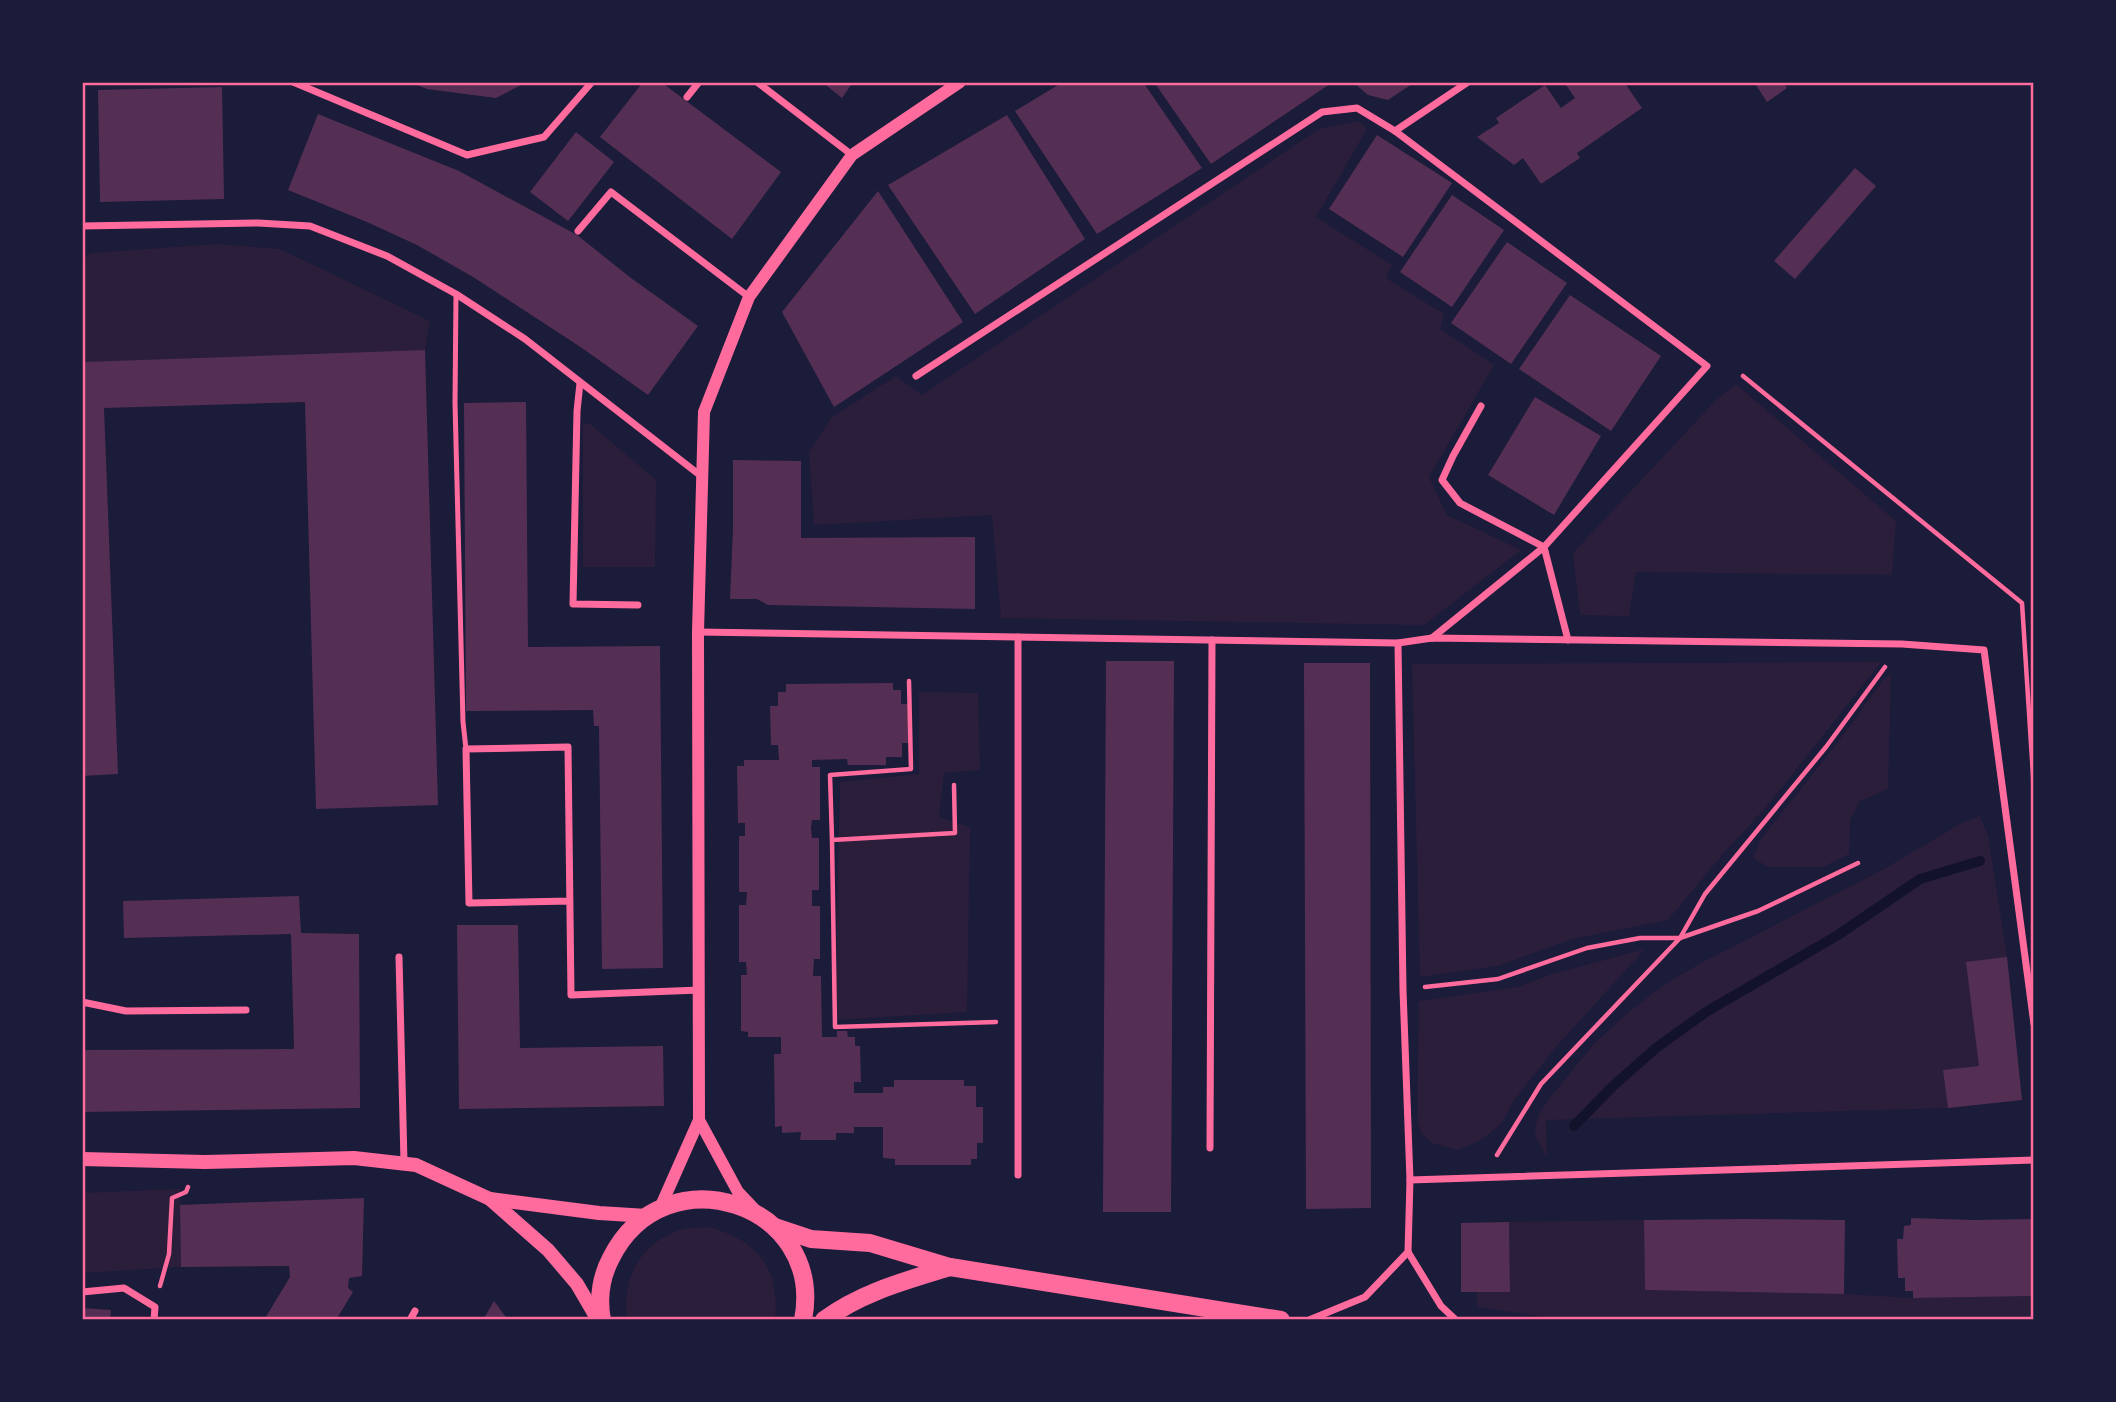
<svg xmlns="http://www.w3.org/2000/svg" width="2116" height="1402" viewBox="0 0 2116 1402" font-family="Georgia,serif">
<rect width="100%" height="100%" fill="#1b1b3a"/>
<g fill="#2a1e3b">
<polygon points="1359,121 1367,129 1316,217 1392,265 1386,278 1444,314 1440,329 1494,365 1429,477 1447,515 1521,550 1424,625 1001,618 992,515 814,525 809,452 831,418 896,376 922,395 1319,129"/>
<polygon points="217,244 280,249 430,321 425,350 82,362 82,259 91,253"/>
<polygon points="1736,384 1896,521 1892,575 1636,572 1629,616 1580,615 1573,553 1716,400"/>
<polygon points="583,423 590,424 656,480 655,567 583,567"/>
<polygon points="1881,662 1769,804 1723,854 1668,920 1572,939 1498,966 1420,977 1412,664"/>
<polygon points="1891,673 1888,789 1860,801 1850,820 1849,854 1823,867 1768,867 1753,858 1760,840 1835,746 1883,680"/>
<polygon points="919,692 978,693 980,770 944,773 939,817 970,827 967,1012 835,1020 840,782 919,774"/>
<polygon points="1980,816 1988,836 2007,957 1979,1066 1943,1071 1948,1108 1546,1120 1547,1157 1536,1138 1535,1127 1540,1112 1553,1094 1593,1045 1624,1016 1661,987 1699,964 1884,869 1960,824"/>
<polygon points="1645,949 1555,1048 1513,1102 1501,1124 1481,1140 1458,1150 1432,1143 1421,1133 1417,1119 1419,1001 1518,987 1549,975"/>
<polygon points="180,1189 181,1267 82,1273 82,1193"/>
<polygon points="1644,1220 1645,1290 1844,1294 1913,1298 2034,1296 2034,1320 1567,1320 1477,1307 1477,1292 1510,1292 1509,1222"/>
<path d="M710 1227C759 1242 780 1268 775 1320H627C622 1277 640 1242 683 1229 691 1227 702 1228 710 1227Z"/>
</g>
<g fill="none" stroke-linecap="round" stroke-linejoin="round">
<polyline stroke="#12122b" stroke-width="10" points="1574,1126 1613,1086 1656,1048 1706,1012 1838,935 1920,879 1980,861"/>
</g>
<g fill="#542f53">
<polygon points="410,82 527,82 496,98 427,89"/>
<polygon points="643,82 661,82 781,172 732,239 600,137"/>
<polygon points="822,82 853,82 842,98"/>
<polygon points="1063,82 1143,82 1202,168 1097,234 1015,111"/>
<polygon points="1154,82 1333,82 1211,164"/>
<polygon points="1353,82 1415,82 1388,100 1368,95"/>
<polygon points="1564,82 1624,82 1642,108 1577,153 1580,158 1541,184 1523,158 1514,165 1477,137 1499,123 1496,118 1545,85 1561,108 1575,98"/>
<polygon points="1754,82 1783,82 1787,88 1767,102"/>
<polygon points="222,87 224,199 100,202 98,90"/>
<polygon points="318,114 459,171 577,235 631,278 698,326 648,395 582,348 473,277 417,245 367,222 288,190"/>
<polygon points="1007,115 1085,239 975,314 888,185"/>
<polygon points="576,132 614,162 568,221 530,192"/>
<polygon points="1377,135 1452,183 1403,257 1329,209"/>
<polygon points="1855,168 1876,186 1795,279 1774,261"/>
<polygon points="878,191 963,322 834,407 782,312"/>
<polygon points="1452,195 1504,230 1452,307 1400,272"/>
<polygon points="1507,242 1567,283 1511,364 1451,323"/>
<polygon points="1570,295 1661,356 1611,431 1519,369"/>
<polygon points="425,350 438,805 316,809 305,402 104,408 118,774 82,776 82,362"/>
<polygon points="1535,397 1601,436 1554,515 1488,475"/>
<polygon points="526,402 528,647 660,646 663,968 602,969 599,726 594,726 593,710 466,711 464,403"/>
<polygon points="733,460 801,461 801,538 975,537 975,609 768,605 757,599 730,599 733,529"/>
<polygon points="1106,661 1174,661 1171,1212 1103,1212"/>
<polygon points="1304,663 1370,663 1371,1208 1306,1209"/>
<polygon points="893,683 893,690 901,690 901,704 908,704 908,743 902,743 902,757 886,757 886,765 848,765 847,759 812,760 812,767 820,767 820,820 812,820 811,828 812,838 819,838 819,890 812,890 812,906 820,906 820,959 814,959 813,976 821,976 822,1037 837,1037 837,1031 847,1031 848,1037 855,1037 855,1046 860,1046 861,1082 854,1082 854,1093 883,1093 883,1087 894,1087 894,1080 964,1080 964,1086 976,1086 976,1107 983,1107 983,1143 977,1143 977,1159 971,1159 971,1165 895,1165 895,1159 883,1158 883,1127 854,1127 854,1133 836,1133 836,1140 800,1140 801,1132 782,1133 782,1126 775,1127 774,1054 781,1054 781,1037 748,1037 748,1032 741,1031 741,975 747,975 746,962 739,962 739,905 746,905 747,892 739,892 739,836 745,836 745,823 738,823 737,766 744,766 744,760 779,760 778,745 771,745 770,706 778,706 778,692 786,692 786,684"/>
<polygon points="299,896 301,933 359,934 360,1108 82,1112 82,1050 294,1049 291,934 124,938 123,901"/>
<polygon points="457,925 518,925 520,1048 663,1046 664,1106 459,1109"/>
<polygon points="2007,957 2022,1100 1948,1108 1943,1070 1979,1066 1966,962"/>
<polygon points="364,1198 362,1276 349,1278 348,1288 353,1292 336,1320 264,1320 290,1277 289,1266 181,1267 180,1205"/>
<polygon points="1911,1218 1973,1220 2034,1219 2034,1296 1913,1298 1913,1291 1905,1291 1905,1278 1898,1278 1897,1239 1903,1239 1904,1226 1911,1225"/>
<polygon points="1746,1219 1845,1220 1844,1294 1645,1290 1644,1220"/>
<polygon points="1509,1222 1510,1292 1461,1292 1461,1223"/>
<polygon points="494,1301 508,1320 483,1320"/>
<polygon points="82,1308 111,1310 110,1320 82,1320"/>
</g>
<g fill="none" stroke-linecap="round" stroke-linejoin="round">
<g stroke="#ff6b9d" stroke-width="4.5">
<polyline points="1743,376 2022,603 2034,791"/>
<polyline points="954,785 955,833 832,840 835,1027 996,1022"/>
<polyline points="832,840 830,775 911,769 909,681"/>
<polyline points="1425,987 1498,979 1587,948 1640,938 1680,938 1758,911 1858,863"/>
<polyline points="1497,1155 1541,1084 1680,938 1705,894 1826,747 1885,667"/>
<polyline points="160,1286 169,1254 172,1198 186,1192 188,1187"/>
</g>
<polyline stroke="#ff6b9d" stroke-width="5" points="456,294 455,403 463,722 466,749"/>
<g stroke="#ff6b9d" stroke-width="7">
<polyline points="293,82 467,155 544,137 592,82"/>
<polyline points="757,82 852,155"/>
<polyline points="687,97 699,82"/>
<polyline points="1395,131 1468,82"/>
<polyline points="82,226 258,223 310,226 387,256 456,294 525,339 701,476"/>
<polyline points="578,231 611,192 749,297"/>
<polyline points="916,376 1322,112 1357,108 1395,131 1707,366 1544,547 1432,638"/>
<polyline points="580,383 577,411 573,604 638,605"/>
<polyline points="1481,406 1453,456 1442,480 1460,503 1544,547 1568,640"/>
<polyline points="698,632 1398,643 1432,638 1902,644 1984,650 2034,1024"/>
<polyline points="1018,637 1018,1175"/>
<polyline points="1398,643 1403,990 1410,1180 2034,1160"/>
<polyline points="570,901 469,903 466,749 568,747 571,995 700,990"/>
<polyline points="399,957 404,1162"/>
<polyline points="82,1002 126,1011 246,1010"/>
<polyline points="1210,1148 1212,640"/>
<polyline points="1410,1180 1408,1252 1441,1306 1456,1320"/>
<polyline points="82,1292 124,1288 155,1307 154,1320"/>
<polyline points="410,1320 415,1311"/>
<polyline points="1309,1320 1365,1297 1408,1252"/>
</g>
<g stroke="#ff6b9d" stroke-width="12">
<polyline points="699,1120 738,1192 756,1211"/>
<polyline points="660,1208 699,1120 698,632 704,412 749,297 852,155 960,82"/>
</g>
<g stroke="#ff6b9d" stroke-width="14">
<polyline points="82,1159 205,1162 354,1158 416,1165 490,1199 548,1250 560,1264 577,1284 598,1320"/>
<polyline points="490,1199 599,1213 647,1216"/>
</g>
<g stroke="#ff6b9d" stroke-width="18">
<polyline points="775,1227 811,1239 870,1243 950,1267 1281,1320"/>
<path d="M602 1320C598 1299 601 1277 611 1258 665 1150 826 1204 803 1320"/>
<path d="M824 1320C862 1292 905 1281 950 1267"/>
</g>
</g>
<rect width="2116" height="1402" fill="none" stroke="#1b1b3a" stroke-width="168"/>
<rect x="84" y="84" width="1948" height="1234" fill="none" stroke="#ff6b9d" stroke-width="2.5"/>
</svg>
